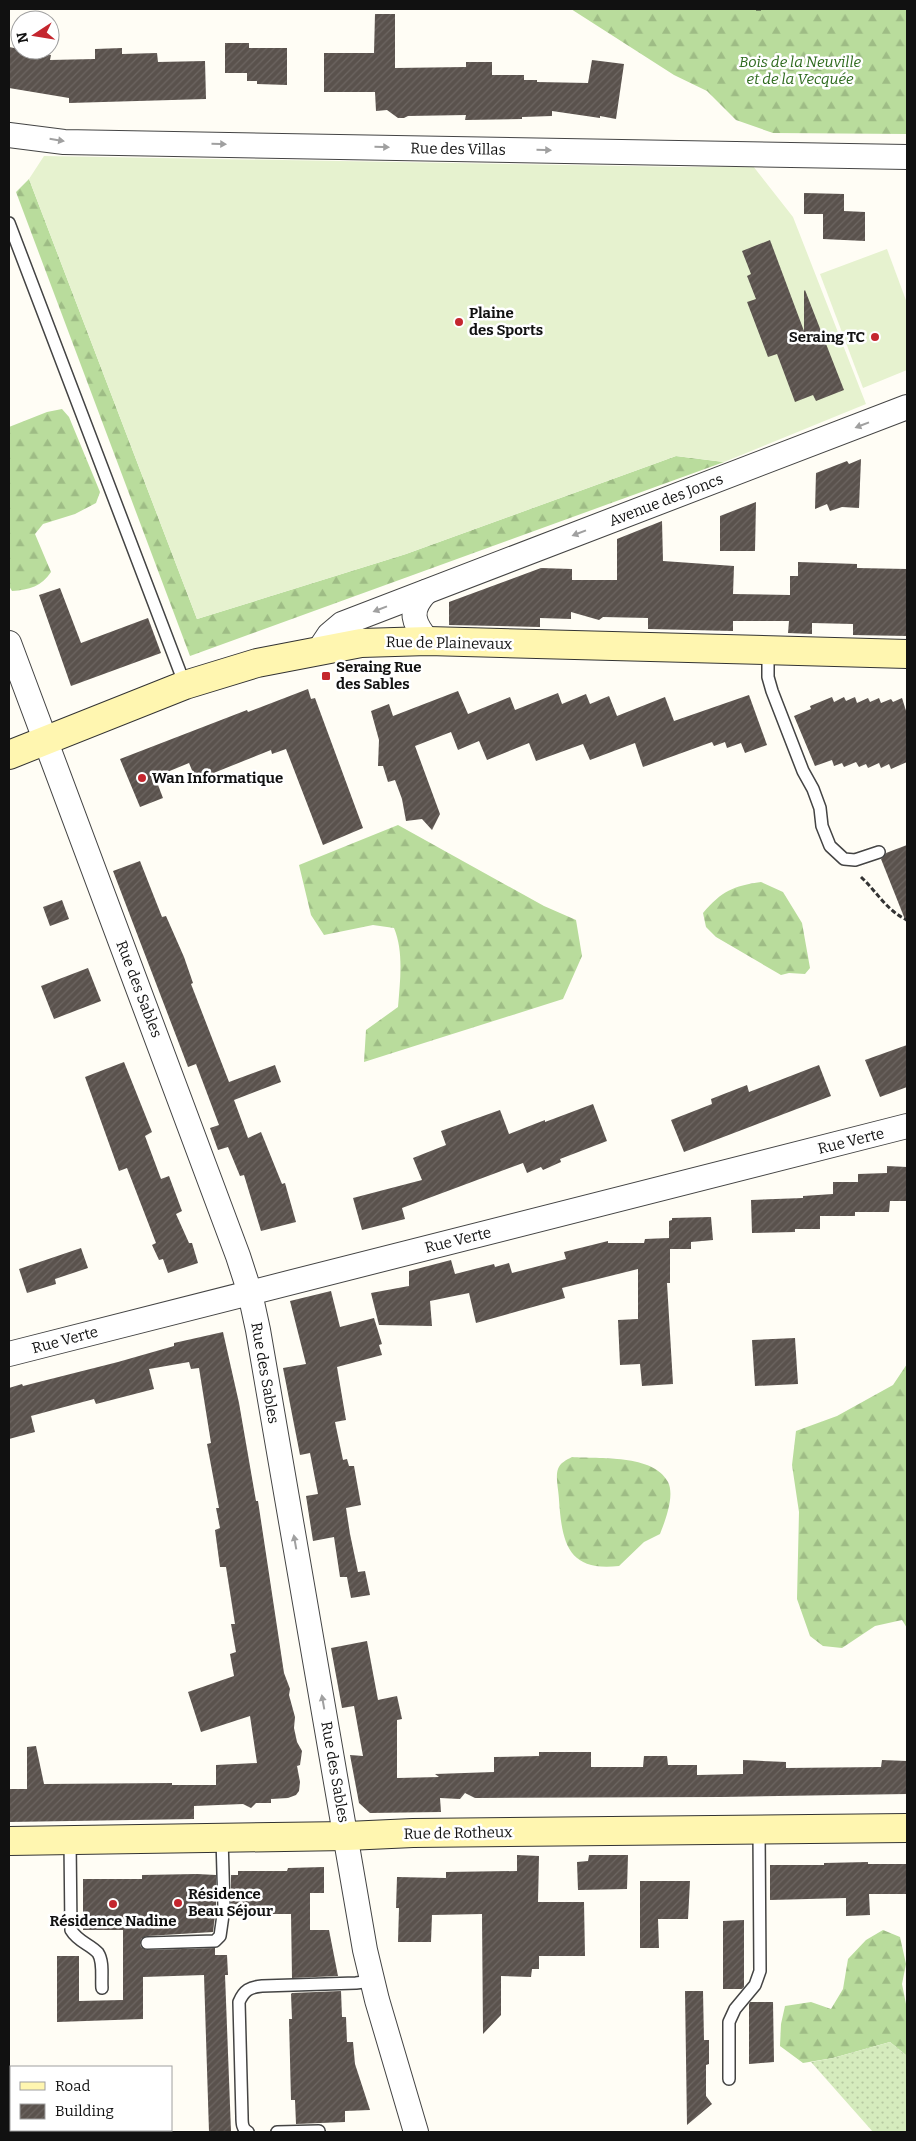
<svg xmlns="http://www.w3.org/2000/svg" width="916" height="2141" viewBox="0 0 916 2141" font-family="Bitter,serif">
<defs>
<pattern id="forest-firs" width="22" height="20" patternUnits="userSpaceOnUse" patternTransform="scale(1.25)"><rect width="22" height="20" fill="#b9dc9c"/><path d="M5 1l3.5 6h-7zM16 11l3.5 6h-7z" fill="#9ebc85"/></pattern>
<pattern id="garden-dots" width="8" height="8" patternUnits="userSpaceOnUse" patternTransform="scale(1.25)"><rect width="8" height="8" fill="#d5ebbd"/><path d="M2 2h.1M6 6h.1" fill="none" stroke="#b6c8a1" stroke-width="1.8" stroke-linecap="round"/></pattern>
<pattern id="building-hatch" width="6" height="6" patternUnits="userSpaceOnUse" patternTransform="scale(1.25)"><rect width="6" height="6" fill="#5a524d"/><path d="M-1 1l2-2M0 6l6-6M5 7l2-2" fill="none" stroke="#6d6662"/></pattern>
</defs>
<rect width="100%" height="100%" fill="#fffdf5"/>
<g fill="url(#forest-firs)">
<polygon points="571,9 907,9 907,134 773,133 736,120 707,91 674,75"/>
<polygon points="29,179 197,619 406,554 676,456 724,462 190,656 16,192"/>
<path d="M62 409 69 417 100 492 96 503 75 514 43 524 35 534 51 572C42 586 29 590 12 591L9 586V427L47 412Z"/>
<path d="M398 825 544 906 576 920 582 956 563 999 364 1062 366 1030 398 1007C400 981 404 952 394 928L373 925 324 935 311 915 299 865Z"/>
<path d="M761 882 783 892 802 923 810 968 805 974 789 973 781 975 716 937 706 927 703 913C722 891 733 886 761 882Z"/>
<polygon points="907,1364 907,1628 902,1620 875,1626 842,1648 823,1646 810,1636 797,1599 799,1512 792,1465 796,1431 837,1416 893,1385"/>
<path d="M572 1457C598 1459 654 1454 668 1482 675 1496 665 1521 660 1534L644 1542 619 1566C568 1572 562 1543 559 1500 559 1492 555 1477 558 1469 560 1463 566 1460 572 1457Z"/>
<polygon points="883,1930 900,1937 906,1964 902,1984 907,2009 907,2056 890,2042 833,2058 803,2063 780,2046 781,2024 785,2006 811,2002 831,2009 843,1989 848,1959 866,1940"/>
</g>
<polygon fill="url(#garden-dots)" points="890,2042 907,2056 907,2128 906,2132 873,2132 811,2062 833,2058"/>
<g fill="#e6f2cf">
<polygon points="44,156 682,167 753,166 793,217 866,404 724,462 676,456 406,554 197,619 29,179"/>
<polygon points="887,249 907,303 907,370 863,388 820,274"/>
</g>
<g fill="url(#building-hatch)">
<polygon points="375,14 395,14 395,68 466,67 466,62 492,62 492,75 524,75 524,80 537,80 537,82 588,83 592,60 624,64 616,119 600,116 600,118 552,111 552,116 522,117 522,119 465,120 466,115 408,116 404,118 398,118 387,110 376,111 375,92 324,92 324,53 374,53"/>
<polygon points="225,43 249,43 249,48 287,48 287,85 257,84 257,81 247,81 247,73 225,73"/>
<polygon points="9,47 51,55 50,60 95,59 95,49 122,48 122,54 157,53 158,62 205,61 206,99 69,103 69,98 9,88"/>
<polygon points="804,193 844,194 844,211 865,212 865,241 823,239 823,214 804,214"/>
<polygon points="770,240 804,331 804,291 805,290 844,390 816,401 813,395 795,402 777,354 768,357 747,302 756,299 747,276 751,274 742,251"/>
<polygon points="861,459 859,508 842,507 830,511 827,504 815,509 816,473 847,461 849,464"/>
<polygon points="756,502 755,551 720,551 720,516"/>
<polygon points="662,521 663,561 734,566 733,594 790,595 790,576 798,576 798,562 857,564 857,568 907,569 907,636 853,635 853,624 812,623 812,634 788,633 789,621 733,621 733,631 648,629 648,618 603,617 599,620 571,612 571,619 540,618 540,627 449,625 449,602 541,568 572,569 572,580 617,580 617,539"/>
<polygon points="60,588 81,643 148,618 161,653 71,686 39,595"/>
<polygon points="308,689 311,699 315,698 363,828 323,845 286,749 272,754 271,750 196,780 189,763 155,777 163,798 140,807 120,759 247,710 248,712"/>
<polygon points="458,691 468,714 510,697 515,710 558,693 562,704 586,694 590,704 609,696 617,716 665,697 674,721 749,695 767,745 745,753 741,743 727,748 725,742 714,746 712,742 643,767 635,743 590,760 583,744 536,761 529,743 487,760 479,741 458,750 451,732 415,746 440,814 432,830 422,819 406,821 402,799 395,780 388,782 383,766 378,766 379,740 371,711 389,704 393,716"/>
<polygon points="832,697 834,702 844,697 846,701 855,697 857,703 868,698 870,702 879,698 881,703 891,699 893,702 902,698 907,714 907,762 891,769 889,764 881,768 879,763 868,768 866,764 859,767 856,762 844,767 842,763 834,766 832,760 815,766 794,716 811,709 810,706"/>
<polygon points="907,845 907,921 906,922 881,859 886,853"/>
<polygon points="140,861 162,917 166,916 184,957 193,983 191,984 229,1082 275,1065 281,1082 234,1100 248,1138 261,1132 282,1184 285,1183 296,1222 261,1231 244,1175 240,1176 228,1147 218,1150 210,1128 219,1125 196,1064 188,1067 113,871"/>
<polygon points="62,900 69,919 50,926 43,907"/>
<polygon points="88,968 101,1001 54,1019 41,986"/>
<polygon points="907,1045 907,1087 880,1097 865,1060"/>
<polygon points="124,1062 152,1132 145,1136 161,1179 169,1176 182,1211 176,1214 189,1243 192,1243 198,1263 168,1273 163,1259 159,1260 152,1245 156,1243 127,1168 119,1171 85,1077"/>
<polygon points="819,1065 831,1096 684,1152 671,1120 712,1104 711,1099 747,1085 749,1092"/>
<polygon points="593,1104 607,1141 560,1159 561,1162 543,1170 541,1167 527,1173 523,1163 402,1208 405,1219 362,1230 353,1198 422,1180 413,1158 446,1145 441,1131 500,1110 509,1134 545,1120 545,1122"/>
<polygon points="887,1166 907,1167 907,1201 890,1201 889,1212 855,1212 855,1216 820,1216 820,1229 795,1229 795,1232 752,1233 751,1200 803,1198 803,1196 833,1194 833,1182 858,1182 858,1174 887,1173"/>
<polygon points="711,1217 713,1240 691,1242 691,1249 670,1249 670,1283 667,1283 673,1384 642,1386 640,1364 620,1365 618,1320 638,1319 638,1269 562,1288 565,1298 476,1323 469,1293 430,1301 432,1326 379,1325 371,1293 409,1286 409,1271 451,1260 455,1274 494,1264 495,1267 509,1263 512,1273 566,1259 564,1252 608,1241 608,1243 644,1243 645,1239 669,1238 669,1221 672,1220 672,1218"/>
<polygon points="81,1248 88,1268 55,1279 56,1284 27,1293 19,1269"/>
<polygon points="331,1291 340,1327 374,1318 382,1344 379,1345 382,1355 337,1367 346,1420 335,1422 343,1460 347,1459 349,1466 354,1466 361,1505 346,1508 350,1534 358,1572 365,1571 370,1595 351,1598 347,1577 340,1577 334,1537 313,1541 306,1496 318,1494 310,1453 300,1455 283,1368 306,1364 290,1301"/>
<polygon points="223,1332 239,1403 256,1501 258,1501 284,1673 290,1689 289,1695 295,1717 294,1728 297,1742 302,1751 300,1765 297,1766 300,1782 299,1791 296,1795 288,1798 271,1799 271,1803 256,1803 251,1808 243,1804 194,1806 194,1819 9,1822 9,1789 27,1789 27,1747 36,1746 44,1784 172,1783 172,1785 216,1785 216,1765 257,1763 250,1716 201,1732 188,1692 234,1676 230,1654 236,1652 231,1624 235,1624 226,1567 220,1567 215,1530 220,1528 216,1508 219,1508 207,1444 211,1443 199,1368 191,1369 189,1362 149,1369 154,1389 96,1404 94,1399 31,1416 35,1432 9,1439 9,1388 22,1384 23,1386 118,1362 174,1346 174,1343"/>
<polygon points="795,1338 798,1384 755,1386 752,1340"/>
<polygon points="367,1641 378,1700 397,1696 402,1719 397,1720 397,1778 439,1777 435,1774 494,1772 494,1757 539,1756 539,1752 591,1752 591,1767 643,1767 644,1756 667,1756 668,1765 697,1765 697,1775 743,1774 743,1760 786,1762 786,1768 881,1767 882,1760 907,1761 907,1794 722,1797 475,1798 465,1793 460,1799 440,1798 441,1812 370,1813 359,1803 350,1755 363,1756 354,1706 342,1708 331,1648"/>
<polygon points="517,1855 539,1856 538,1902 584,1902 585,1956 539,1956 539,1969 532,1969 531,1977 501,1976 501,2015 483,2034 482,1914 432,1915 431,1942 398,1942 399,1908 396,1908 397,1877 446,1878 446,1872 517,1871"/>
<polygon points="589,1855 628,1855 627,1889 578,1890 577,1862 588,1861"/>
<polygon points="868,1862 868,1864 907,1864 907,1894 869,1894 870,1915 846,1916 846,1898 770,1900 770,1865 824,1865 824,1863"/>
<polygon points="324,1867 324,1893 310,1893 310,1930 329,1930 338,1976 292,1978 291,1914 231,1914 231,1875 238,1875 238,1871 287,1871 288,1868"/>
<polygon points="197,1874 216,1875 216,1908 213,1932 147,1936 141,1939 140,1944 141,1947 147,1950 215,1948 215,1955 227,1955 228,1975 225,1975 231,2131 209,2132 204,1975 143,1977 143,2019 57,2022 57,1956 79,1956 79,2001 123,2000 123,1930 83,1930 83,1879 142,1879 142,1875"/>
<polygon points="640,1881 690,1881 688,1919 658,1919 659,1948 640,1948"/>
<polygon points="744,1920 744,1987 742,1989 723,1989 723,1921"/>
<polygon points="341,1991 342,2017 346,2017 347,2042 353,2042 355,2064 370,2110 345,2111 345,2122 296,2124 295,2100 291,2100 289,2019 292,2019 291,1994 292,1993"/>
<polygon points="685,1991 703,1991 704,2040 709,2040 709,2064 706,2065 706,2096 712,2104 687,2125"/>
<polygon points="750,2002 773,2002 774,2062 749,2064 749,2004"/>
</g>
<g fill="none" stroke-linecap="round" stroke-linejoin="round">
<g stroke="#444" stroke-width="14">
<g id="lane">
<polyline points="9,223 185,685"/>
<polyline points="768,651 768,677 772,691 803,771 813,789 820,808 822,826 830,846 844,859 855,860 879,852"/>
<path d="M70 1840 71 1930C78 1942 90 1944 98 1953 104 1962 101 1978 102 1988"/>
<polyline points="147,1943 215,1941 220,1936 224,1908 222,1838"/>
<polyline points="729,2079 729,2022 735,2009 755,1985 760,1971 759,1831"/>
<path d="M248 2132C242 2129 242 2123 242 2116L239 2002C244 1990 250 1987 262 1986L356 1983 372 1981"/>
<polyline points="277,2132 319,2131"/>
</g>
</g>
<g stroke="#444" stroke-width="26">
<g id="street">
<polyline points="9,135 64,142 907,157"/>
<path d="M426 592C408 611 413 623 428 641"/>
<polyline points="9,643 238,1256 250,1293 258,1330 365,1950 377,2000 416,2132"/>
<polyline points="319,650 329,635 342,624 907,407"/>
<polyline points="9,1354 907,1126"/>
</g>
</g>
<g stroke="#333" stroke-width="30">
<g id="secondary">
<polyline points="9,755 185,685 257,663 361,643 428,641 907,654"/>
<polyline points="9,1841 347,1836 413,1833 907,1828"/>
</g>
</g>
<g stroke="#333" stroke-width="3" stroke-dasharray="5 2.5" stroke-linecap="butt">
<polyline points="756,9 761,9"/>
<path d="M861 877C877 892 887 911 907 920"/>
</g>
<use href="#lane" stroke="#fff" stroke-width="11"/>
<use href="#street" stroke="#fff" stroke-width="24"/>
<use href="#secondary" stroke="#fff6b0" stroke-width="28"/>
</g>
<defs><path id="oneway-solid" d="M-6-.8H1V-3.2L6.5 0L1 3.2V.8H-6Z" transform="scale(1.25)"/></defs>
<g fill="#a0a0a0">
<use href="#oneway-solid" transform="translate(57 140) rotate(9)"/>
<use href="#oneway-solid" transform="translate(219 144) rotate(1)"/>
<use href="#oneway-solid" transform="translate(382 147) rotate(1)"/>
<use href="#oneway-solid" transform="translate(544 150) rotate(1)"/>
<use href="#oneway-solid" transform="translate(862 425) rotate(159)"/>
<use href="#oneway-solid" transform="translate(579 533) rotate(159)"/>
<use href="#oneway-solid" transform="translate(380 609) rotate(159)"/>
<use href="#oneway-solid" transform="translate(295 1542) rotate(-100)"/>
<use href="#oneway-solid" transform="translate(323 1702) rotate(-100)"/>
</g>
<g fill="#c4262e" stroke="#fff" stroke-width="2">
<circle cx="459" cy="322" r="5"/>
<circle cx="875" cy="337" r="5"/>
<rect x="321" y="671" width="10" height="10" rx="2.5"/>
<circle cx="142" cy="778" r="5"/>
<circle cx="178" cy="1903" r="5"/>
<circle cx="113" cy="1904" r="5"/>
</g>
<g text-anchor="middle" stroke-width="5" stroke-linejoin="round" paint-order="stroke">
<g font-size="15" font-style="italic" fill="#2f6b1f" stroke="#fff">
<text x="800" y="67">Bois de la Neuville<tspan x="800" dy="17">et de la Vecquée</tspan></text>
</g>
<g font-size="15" fill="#111" stroke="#fff">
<text transform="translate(458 149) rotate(1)" y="5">Rue des Villas</text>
<text transform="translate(666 500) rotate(-21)" y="5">Avenue des Joncs</text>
<text transform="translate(449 643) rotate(1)" y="5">Rue de Plainevaux</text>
<text transform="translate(139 989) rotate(69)" y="5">Rue des Sables</text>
<text transform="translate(851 1141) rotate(-14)" y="5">Rue Verte</text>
<text transform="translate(458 1240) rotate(-14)" y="5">Rue Verte</text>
<text transform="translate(65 1340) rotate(-15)" y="5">Rue Verte</text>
<text transform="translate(265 1373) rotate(80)" y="5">Rue des Sables</text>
<text transform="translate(335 1772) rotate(80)" y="5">Rue des Sables</text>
<text transform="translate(458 1833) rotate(-1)" y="5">Rue de Rotheux</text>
</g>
<g font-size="15" font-weight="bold" fill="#111" stroke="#fff" text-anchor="start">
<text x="469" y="318">Plaine<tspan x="469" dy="17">des Sports</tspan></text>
<text x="865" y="342" text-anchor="end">Seraing TC</text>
<text x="336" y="672">Seraing Rue<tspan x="336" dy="17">des Sables</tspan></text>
<text x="152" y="783">Wan Informatique</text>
<text x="188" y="1899">Résidence<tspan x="188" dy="17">Beau Séjour</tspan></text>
<text x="113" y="1926" text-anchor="middle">Résidence Nadine</text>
</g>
</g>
<rect width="916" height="2141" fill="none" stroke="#111111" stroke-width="20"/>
<rect x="10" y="2066" width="162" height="65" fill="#ffffff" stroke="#a0a0a0"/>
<rect x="20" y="2082" width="25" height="8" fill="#fff6b0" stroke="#a0a0a0"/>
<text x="55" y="2091" font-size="15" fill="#111111">Road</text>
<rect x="20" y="2104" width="25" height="15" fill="url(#building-hatch)" stroke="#a0a0a0"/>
<text x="55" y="2116" font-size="15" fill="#111111">Building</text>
<g transform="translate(35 35) rotate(258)"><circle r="24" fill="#ffffff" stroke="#a0a0a0"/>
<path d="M0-4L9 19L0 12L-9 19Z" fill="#c4262e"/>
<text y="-8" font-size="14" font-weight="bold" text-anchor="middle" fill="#111111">N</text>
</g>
</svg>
